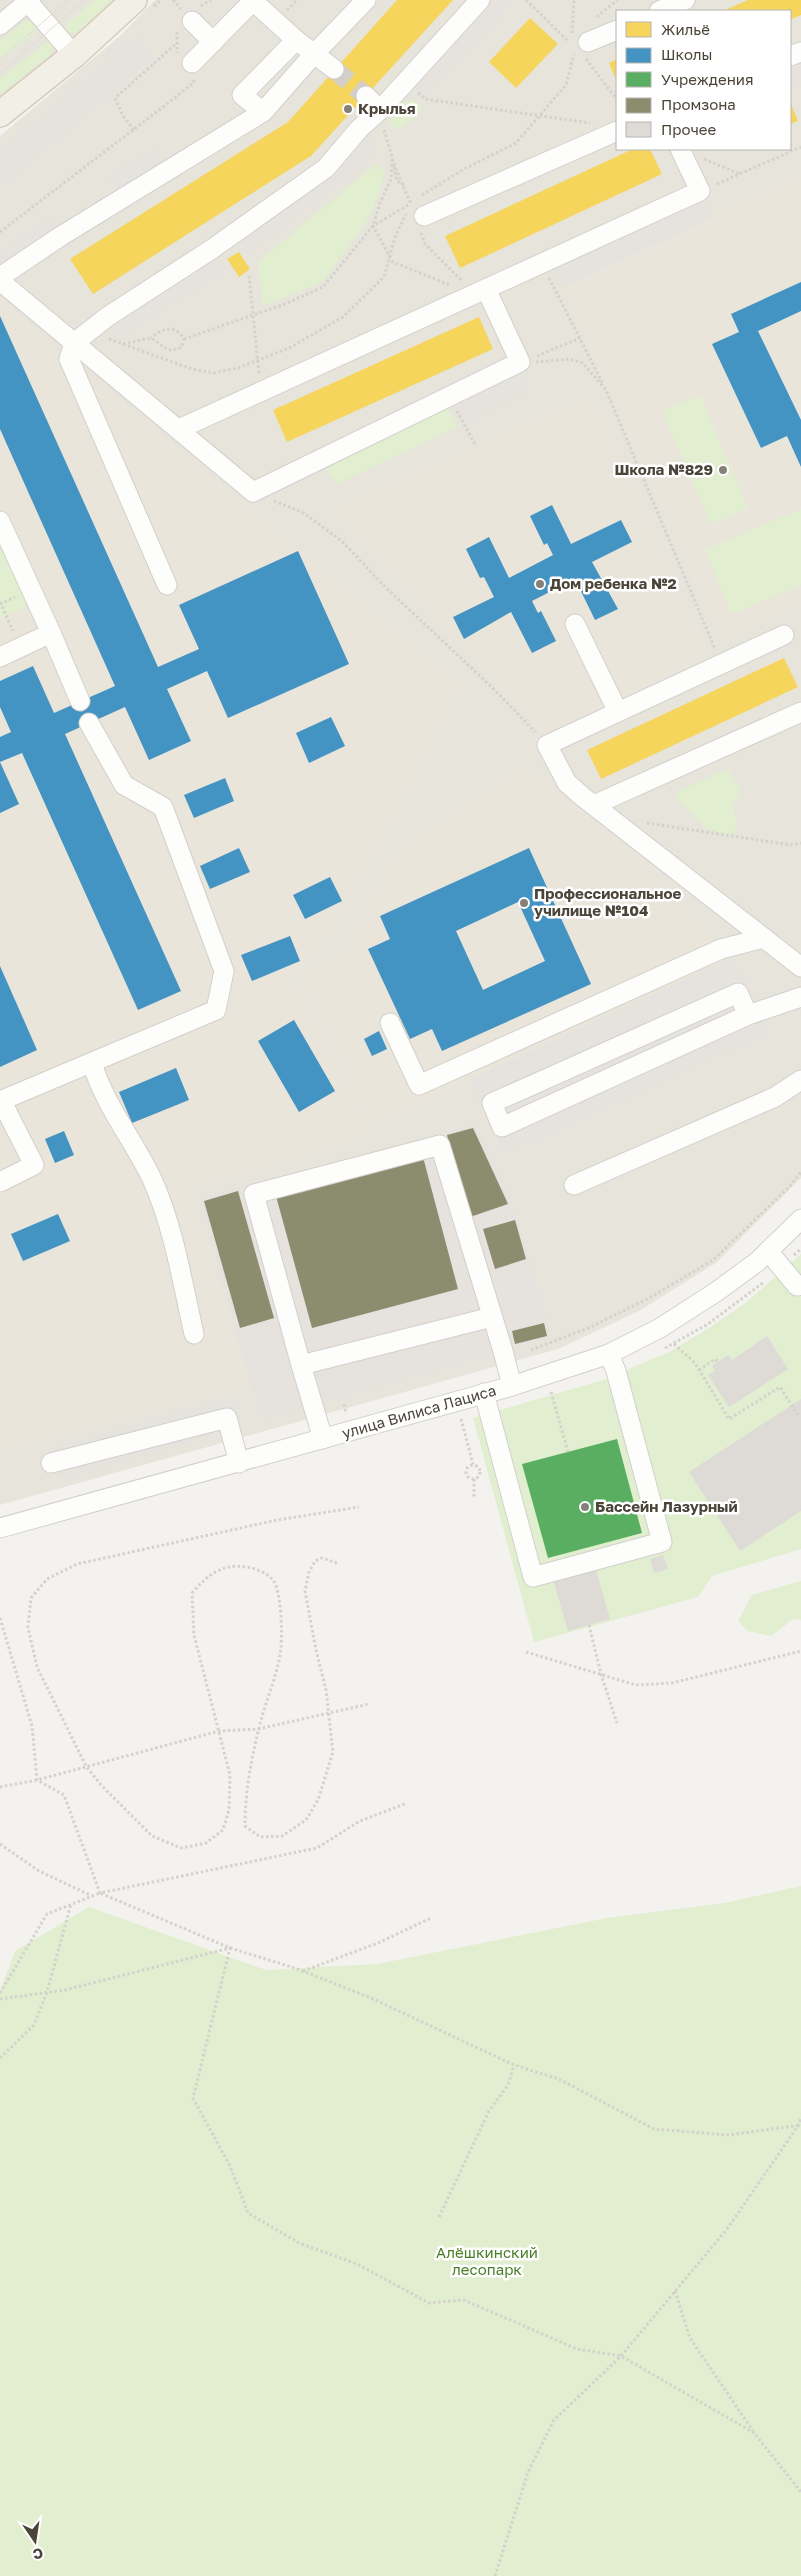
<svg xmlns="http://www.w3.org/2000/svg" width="801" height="2576" viewBox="0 0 801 2576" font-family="'Golos Text',sans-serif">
<rect width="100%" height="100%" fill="#f4f2ee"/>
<g fill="#e7e4dc" fill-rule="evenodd">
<polygon points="0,0 116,0 81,34 0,97"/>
<path d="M155 0H801V1178L716 1263 639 1311 558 1349 0 1505V136L119 37ZM617 11H790V149H617Z"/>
</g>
<g fill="#e6e2de">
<polygon points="728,961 748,980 766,1034 505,1154 469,1080"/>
<polygon points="477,1124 517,1214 552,1337 262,1419 199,1198"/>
</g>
<g fill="#eae5da">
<polygon points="801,176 801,605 721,641 562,288"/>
<polygon points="0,297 69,359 461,684 333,933 292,978 373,1135 190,1189 250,1387 0,1451"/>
<polygon points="593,394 711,659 549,740 332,509"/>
<polygon points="526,766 640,856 729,958 372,1125 301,974 343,953 394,852"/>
</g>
<g fill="#e1eecf">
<polygon points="94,0 112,0 78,32 73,34 68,32 66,27 68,23"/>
<polygon points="32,19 44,25 0,61 0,41 26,20"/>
<polygon points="50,39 54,46 50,55 0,95 0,79"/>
<polygon points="413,100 421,104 422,111 399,129 390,124 391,113 399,102"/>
<polygon points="376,164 385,173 373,209 362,228 323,282 263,306 258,262"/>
<polygon points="700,395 748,508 711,524 662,411"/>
<polygon points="444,400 457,427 337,484 319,460"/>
<polygon points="801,509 801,585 732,614 705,550"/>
<polygon points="0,546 29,605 0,619"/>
<path d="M727 769 741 790 732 806C736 816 741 828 730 835L706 829 679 801 675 793Z"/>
<polygon points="801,1254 801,1549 712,1576 698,1597 534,1642 473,1418 617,1376 622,1372 671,1351 709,1328 748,1301"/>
<polygon points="801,1581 801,1620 793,1619 771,1636 747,1631 738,1621 752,1595"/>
<polygon points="801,1886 801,2576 0,2576 0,1991 15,1951 89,1907 266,1970 377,1964 607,1918 725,1903"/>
</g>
<g fill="#e6e3df">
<polygon points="480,0 515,0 425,99 406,82"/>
<polygon points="137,36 155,57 3,185 0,182 0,151 109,59 104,53 118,41 124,47"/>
<polygon points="801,53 801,82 790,86 790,57"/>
<polygon points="366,123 376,155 248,255 235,237"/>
<polygon points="153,148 167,170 122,199 108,177"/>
<polygon points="700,191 712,218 562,288 550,262"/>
<polygon points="49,218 61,236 0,268 0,252"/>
<polygon points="212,249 225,270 123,336 105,319"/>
<polygon points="516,364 529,391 463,424 450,397"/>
<polygon points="234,1397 242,1427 60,1479 51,1448"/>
</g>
<g fill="#f6d55c">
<polygon points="397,0 453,0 311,156 93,294 70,259 288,122"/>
<polygon points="748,0 801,0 801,15 790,20 790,11 723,11"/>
<polygon points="530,18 558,44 516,88 489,62"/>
<polygon points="617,59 617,82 609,63"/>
<polygon points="790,102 798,121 790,124"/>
<polygon points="633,149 650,149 662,174 460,268 445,236"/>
<polygon points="239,252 250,269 239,277 227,259"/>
<polygon points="479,317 493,349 287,442 273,410"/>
<polygon points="784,658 798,687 601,779 587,750"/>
</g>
<g fill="#4393c3" fill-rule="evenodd">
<polygon points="801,282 801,311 758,331 801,420 801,467 787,436 761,448 712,344 739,332 731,314"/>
<polygon points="0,316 158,667 199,649 179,605 298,551 349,664 228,718 207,671 167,689 191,741 149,760 125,707 65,734 181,991 138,1010 22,753 0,762 0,737 11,732 0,707 0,681 33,666 54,713 115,686 0,429"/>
<polygon points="552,505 571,544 621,520 632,542 592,562 618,609 595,620 575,579 532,601 538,613 541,611 556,641 532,653 511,612 464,639 453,617 494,597 484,577 480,578 466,549 489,537 509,578 553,555 547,543 544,545 530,516"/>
<polygon points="331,717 345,746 309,763 296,733"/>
<polygon points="0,762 19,804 0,813"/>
<polygon points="225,778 234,801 194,818 184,795"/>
<polygon points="239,848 250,872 210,889 200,866"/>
<path d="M529 848 591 984 442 1051 432 1029 410 1039 368 949 390 939 380 916ZM518 902 545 961 483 990 456 931Z"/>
<polygon points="330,877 342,901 305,919 293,895"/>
<polygon points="290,936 300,961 252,981 241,955"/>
<polygon points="0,966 37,1050 0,1067"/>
<polygon points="294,1020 335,1091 299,1112 258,1041"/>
<polygon points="379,1031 387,1049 372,1056 364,1039"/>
<polygon points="176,1068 189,1100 132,1123 119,1092"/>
<polygon points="64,1131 74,1155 55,1163 45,1139"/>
<polygon points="58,1214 70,1241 23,1261 11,1234"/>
</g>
<polygon fill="#5aae61" points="617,1439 642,1533 548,1558 522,1464"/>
<g fill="#8c8c6e">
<polygon points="473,1128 508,1204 470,1217 447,1135"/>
<polygon points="423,1157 458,1289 312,1328 276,1196"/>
<polygon points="238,1191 274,1318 240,1328 204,1201"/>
<polygon points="515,1220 526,1259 495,1269 483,1229"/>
<polygon points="544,1323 547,1336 515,1344 512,1331"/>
</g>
<g fill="#dedbd6">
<polygon points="767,1336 788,1369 729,1407 708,1375 715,1371 712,1366 728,1355 732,1360"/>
<polygon points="801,1399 801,1511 740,1551 689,1472"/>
<polygon points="663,1555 668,1569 654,1573 650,1559"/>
<polygon points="595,1567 610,1619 568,1631 553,1579"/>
</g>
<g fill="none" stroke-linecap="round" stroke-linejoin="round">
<polyline stroke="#d2cfca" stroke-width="19" stroke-dasharray="19 9" stroke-linecap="butt" points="334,69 366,96"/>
<g stroke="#d2d0cb" stroke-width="21">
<g id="minor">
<polyline points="252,0 296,40 334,69"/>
<polyline points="28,2 74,55"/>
<polyline points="659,11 685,0"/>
<polyline points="192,21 213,42"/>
<polyline points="0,25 30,0"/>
<polyline points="588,42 617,30"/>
<polyline points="790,56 801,52"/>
<polyline points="192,63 253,1"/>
<polyline points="366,96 380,110"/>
<polyline points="263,112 242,95 296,40"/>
<polyline points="424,216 617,131"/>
<polyline points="0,277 61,236 263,112 314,54 366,0"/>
<polyline points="0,281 253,492 520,362 486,289"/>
<polyline points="179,429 700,191 680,149"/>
<polyline points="0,521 51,633"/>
<polyline points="167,585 69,359 74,343 107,317 212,249 326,168 359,129 380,110 480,0"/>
<polyline points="575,624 618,712"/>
<polyline points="784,635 547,745 567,783 583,797 801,967"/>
<polyline points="0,657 51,633 80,701"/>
<polyline points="594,805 801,712"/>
<polyline points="748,1015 738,993 492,1103 502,1127 748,1015 801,997"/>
<polyline points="390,1023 419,1085 721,949 764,938"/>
<path d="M92 1063C105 1106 133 1139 152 1179 174 1228 182 1281 194 1334"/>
<polyline points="0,1101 216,1010 224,971 163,807 124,785 89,723"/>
<polyline points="0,1182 34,1165 1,1100"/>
<polyline points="574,1185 775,1097 801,1080"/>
<polyline points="768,1251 797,1286"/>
<polyline points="492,1317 301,1365 254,1194 440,1145 503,1351 512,1386"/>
<polyline points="301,1365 323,1439"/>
<polyline points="484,1393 533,1577 662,1542 616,1371 609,1354"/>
<polyline points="51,1463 227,1418 239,1463"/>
<polyline points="0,1528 512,1386 609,1354 660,1328 716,1292 757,1262 801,1219"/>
</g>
</g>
<g stroke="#d6cebb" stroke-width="28">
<polyline id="major" points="0,114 74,55 134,0"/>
</g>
<g stroke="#d3d2cc" stroke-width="3" stroke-dasharray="2.5 2.5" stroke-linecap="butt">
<polyline points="173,0 181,9"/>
<polyline points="526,0 569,42"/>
<polyline points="154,6 161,0"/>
<polyline points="201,6 211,0"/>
<polyline points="287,10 297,0"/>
<polyline points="597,17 617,0"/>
<polyline points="177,32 177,53"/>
<polyline points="572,33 574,0"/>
<polyline points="586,59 617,100"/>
<polyline points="418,93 425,99 590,123"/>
<polyline points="134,130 123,116 115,98 177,43"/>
<polyline points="384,130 395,167 411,204"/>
<polyline points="704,159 740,174"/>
<polyline points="394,167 397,181 404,185"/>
<polyline points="717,184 801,147"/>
<polyline points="422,195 464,169 516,143 566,85 574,54"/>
<polyline points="408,205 373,226 393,262 450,285"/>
<polyline points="0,232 172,100 194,82 193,80"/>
<polyline points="421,233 425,244 462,281"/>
<polyline points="249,276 259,373"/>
<polyline points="549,278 603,384"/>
<polyline points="109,339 192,369 214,373 238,368 289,348 343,317 384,277 395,237 406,214"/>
<polyline points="184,339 285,304 323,287 373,226 380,203 391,179 392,158"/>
<path d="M123 344 151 338C166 346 164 354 182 347L184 339C175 324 163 328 151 338"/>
<polyline points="537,356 580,338"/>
<polyline points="536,362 570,359 583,363 606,390 715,649"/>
<polyline points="457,411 476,446"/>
<polyline points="274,501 302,512 342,541 383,585 497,692 535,732"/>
<polyline points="0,602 13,631"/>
<polyline points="0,604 15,597"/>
<polyline points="647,823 791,845 801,843"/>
<polyline points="794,1255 801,1249"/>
<polyline points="674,1344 695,1363 729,1419 780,1387 798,1415"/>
<polyline points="665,1348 708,1324 764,1282"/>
<polyline points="531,1350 591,1327 651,1297 713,1260 790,1186 801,1172"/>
<polyline points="699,1370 715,1359 718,1362"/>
<polyline points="551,1392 568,1452"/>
<polyline points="344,1404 346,1414"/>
<polyline points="461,1419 473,1464"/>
<circle cx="473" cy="1472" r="7"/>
<polyline points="474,1479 474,1497"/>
<path d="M337 1563 322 1558 315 1561 309 1572 305 1591 316 1650 326 1690 333 1752 318 1800 306 1820 282 1836 260 1837 245 1826C245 1793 251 1760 259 1728 265 1702 278 1675 281 1648 282 1632 282 1593 273 1580 267 1573 255 1568 246 1567 221 1563 207 1576 192 1593L194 1635 230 1775 229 1810 223 1830 206 1843 181 1848 152 1836 101 1785 86 1766 37 1667 28 1627 31 1598 47 1579 77 1564 277 1520 359 1507"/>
<polyline points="0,1618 32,1726 37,1780 64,1795 100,1893 317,1848 360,1821 407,1803"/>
<polyline points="589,1625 601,1674 617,1723"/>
<polyline points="526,1652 636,1685 672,1683 801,1651"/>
<polyline points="0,1787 37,1780 219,1731 258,1729 369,1704"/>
<polyline points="0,1844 39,1871 90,1895"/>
<polyline points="303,1971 378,1943 431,1918"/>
<polyline points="0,1993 47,1914 100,1893 230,1948 295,1968 371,1998 514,2065 559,2079 654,2129 728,2135 801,2125"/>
<polyline points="0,1999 65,1990 230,1948 193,2098 230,2166 248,2213 299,2243 357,2264 429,2303 464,2300 577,2349 621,2356 754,2433 801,2492"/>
<polyline points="0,2058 34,2025 47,1992 71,1904"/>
<polyline points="439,2217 489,2111 508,2085 514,2065"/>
<polyline points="675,2291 690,2338 753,2431"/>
<polyline points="495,2576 528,2472 554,2420 621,2356 727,2229 798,2126 801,2117"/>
</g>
<use href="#minor" stroke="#fdfdfc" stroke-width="19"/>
<use href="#major" stroke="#f2efe6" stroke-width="25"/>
<g stroke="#dbdbda" stroke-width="1">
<polyline points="0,60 68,0"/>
<polyline points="0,74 84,0"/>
</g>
</g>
<g fill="#868178" stroke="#fff" stroke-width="2">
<circle cx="348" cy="109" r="5"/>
<circle cx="723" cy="470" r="5"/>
<circle cx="540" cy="584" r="5"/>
<circle cx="524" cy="903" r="5"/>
<circle cx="585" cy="1507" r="5"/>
</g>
<g text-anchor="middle" stroke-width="5" stroke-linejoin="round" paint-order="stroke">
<g font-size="15" font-weight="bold" fill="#4b4439" stroke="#fff" text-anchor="start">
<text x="358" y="114">Крылья</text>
<text x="713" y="475" text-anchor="end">Школа №829</text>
<text x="550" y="589">Дом ребенка №2</text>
<text x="534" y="899">Профессиональное<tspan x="534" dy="17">училище №104</tspan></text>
<text x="595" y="1512">Бассейн Лазурный</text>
</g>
<g font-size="15" fill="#4b4439" stroke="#fff">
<text transform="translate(419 1412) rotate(-16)" y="5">улица Вилиса Лациса</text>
</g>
<g font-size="15" fill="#4a7f2a" stroke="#fff">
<text x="487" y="2258">Алёшкинский<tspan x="487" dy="17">лесопарк</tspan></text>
</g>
</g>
<rect x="616" y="10" width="175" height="140" fill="#ffffff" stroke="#b7b4b0"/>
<rect x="626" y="22" width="25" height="15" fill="#f6d55c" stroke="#b7b4b0"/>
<text x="661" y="35" font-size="15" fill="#4b4439">Жильё</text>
<rect x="626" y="48" width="25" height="15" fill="#4393c3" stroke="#b7b4b0"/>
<text x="661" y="60" font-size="15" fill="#4b4439">Школы</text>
<rect x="626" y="72" width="25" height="15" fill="#5aae61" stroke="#b7b4b0"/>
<text x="661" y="85" font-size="15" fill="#4b4439">Учреждения</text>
<rect x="626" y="98" width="25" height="15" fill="#8c8c6e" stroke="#b7b4b0"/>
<text x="661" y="110" font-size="15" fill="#4b4439">Промзона</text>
<rect x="626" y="122" width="25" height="15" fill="#dedbd6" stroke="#b7b4b0"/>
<text x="661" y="135" font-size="15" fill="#4b4439">Прочее</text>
<g transform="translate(35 2541) rotate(167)" stroke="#ffffff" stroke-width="4" paint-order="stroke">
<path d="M0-4L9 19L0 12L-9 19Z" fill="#4b4439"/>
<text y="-8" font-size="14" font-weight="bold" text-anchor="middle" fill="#4b4439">С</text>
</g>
</svg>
